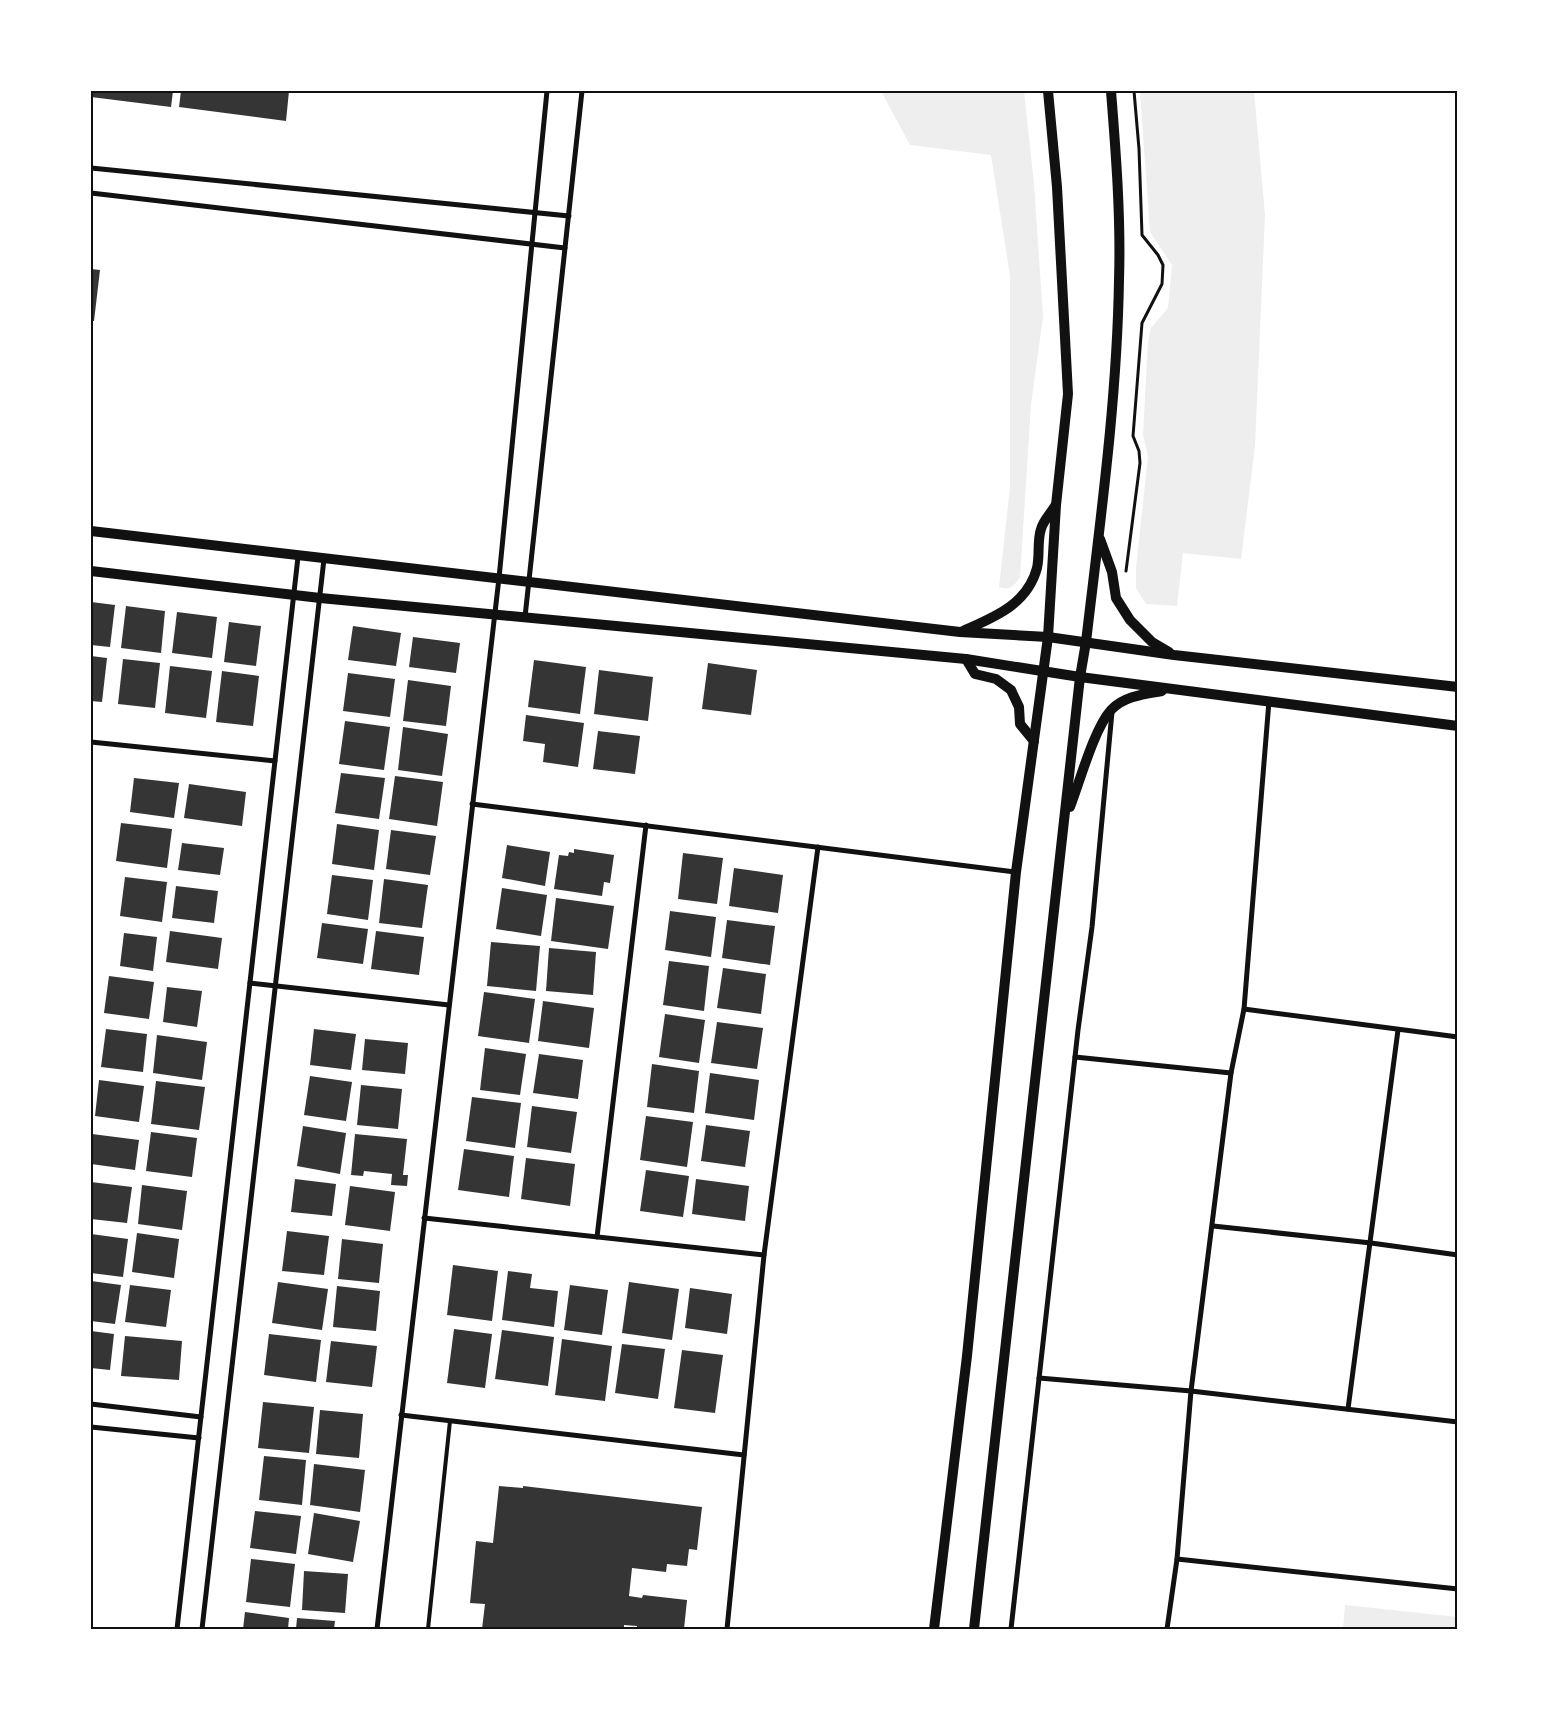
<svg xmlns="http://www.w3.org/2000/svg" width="1549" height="1720" viewBox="0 0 1549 1720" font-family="Georgia,serif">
<rect width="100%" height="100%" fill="#fff"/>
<g fill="#eee">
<path d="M881 91H1024L1034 184 1043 317 1031 404 1020 577C1014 586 1010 591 999 587L1010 487V276L991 155 910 145Z"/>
<polygon points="1140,91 1254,91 1265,215 1255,446 1241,559 1183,553 1177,606 1146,604 1136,588 1136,568 1148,456 1143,435 1148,341 1151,328 1168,308 1172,265 1150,232"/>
<polygon points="1345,1605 1458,1617 1458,1629 1343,1629"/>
</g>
<g fill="#353535">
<polygon points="91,91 173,91 171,107 91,97"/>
<polygon points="181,91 289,91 286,121 179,107"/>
<polygon points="91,269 100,270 94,321 91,321"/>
<polygon points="91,602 115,605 110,647 91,645"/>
<polygon points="126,606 165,611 161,653 121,648"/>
<polygon points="177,612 217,617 212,658 172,653"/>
<polygon points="229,622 261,626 256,666 224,662"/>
<polygon points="353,626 401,633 396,666 348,660"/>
<polygon points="413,637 460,643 456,673 409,667"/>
<polygon points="91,656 107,658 102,702 91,701"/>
<polygon points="123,659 160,663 155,708 118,704"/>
<polygon points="534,660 586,667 580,714 528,707"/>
<polygon points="708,663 757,670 751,715 702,709"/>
<polygon points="170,666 212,671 206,718 165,713"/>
<polygon points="599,670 653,677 648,721 594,714"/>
<polygon points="222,671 259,676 253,726 216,722"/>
<polygon points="348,673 395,679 390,717 343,711"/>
<polygon points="408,680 451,686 446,726 403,721"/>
<polygon points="526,715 584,723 578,767 543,762 545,744 523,741"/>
<polygon points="345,721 390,727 384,770 339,764"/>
<polygon points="403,727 448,734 442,776 398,770"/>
<polygon points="598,731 640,736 635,774 593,769"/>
<polygon points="341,773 385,778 379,819 335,813"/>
<polygon points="395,776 443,782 437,826 389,819"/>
<polygon points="134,778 179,783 174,818 130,812"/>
<polygon points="189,784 246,792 242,826 184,818"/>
<polygon points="121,823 172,829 167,868 116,861"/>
<polygon points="337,824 379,830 374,870 332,864"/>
<polygon points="391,830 436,836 430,875 386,869"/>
<polygon points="182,843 224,848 220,875 178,870"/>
<polygon points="507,845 550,852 545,886 502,878"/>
<polygon points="574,849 614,855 610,883 604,882 602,896 554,889 559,855 568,856 569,852 574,853"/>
<polygon points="683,853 723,858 717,904 678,899"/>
<polygon points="734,868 783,875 778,913 729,906"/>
<polygon points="332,875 373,880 368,920 327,914"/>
<polygon points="125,877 167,882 162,922 120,916"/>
<polygon points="384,879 428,885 422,928 379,923"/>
<polygon points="176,886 218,891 214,923 172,918"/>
<polygon points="502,888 547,895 541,936 496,929"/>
<polygon points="556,898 614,906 608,949 551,941"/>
<polygon points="670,911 716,917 711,957 665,950"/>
<polygon points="727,920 775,926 770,965 722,958"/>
<polygon points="322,923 368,929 363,964 317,958"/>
<polygon points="170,931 222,938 218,969 166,962"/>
<polygon points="376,931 424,937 419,975 371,969"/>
<polygon points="124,933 157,937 153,971 120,966"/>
<polygon points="491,942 540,946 536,991 487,986"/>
<polygon points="549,948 596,952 593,995 546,991"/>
<polygon points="669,961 709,966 704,1011 663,1005"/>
<polygon points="723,968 766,974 761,1014 717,1008"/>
<polygon points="109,976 154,982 149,1019 104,1013"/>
<polygon points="167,987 202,991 197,1027 163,1022"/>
<polygon points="484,992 535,999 529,1043 478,1036"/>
<polygon points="543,1001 594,1008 589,1048 538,1041"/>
<polygon points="665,1014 705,1020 699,1063 659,1057"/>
<polygon points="717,1022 763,1028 757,1069 711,1063"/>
<polygon points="106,1029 147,1034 143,1072 101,1067"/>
<polygon points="314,1029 356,1034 351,1070 310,1065"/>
<polygon points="157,1035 207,1042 202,1080 153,1073"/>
<polygon points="365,1039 408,1043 405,1074 362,1070"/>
<polygon points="485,1048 526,1054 520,1095 480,1090"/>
<polygon points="539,1054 583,1060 578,1099 533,1093"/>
<polygon points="652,1064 699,1071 694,1113 647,1107"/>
<polygon points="710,1073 759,1080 754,1120 705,1113"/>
<polygon points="310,1076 352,1082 346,1121 304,1115"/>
<polygon points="99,1080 144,1086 139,1122 95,1116"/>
<polygon points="156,1081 205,1087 199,1130 151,1124"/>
<polygon points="361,1085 402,1089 398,1129 357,1125"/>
<polygon points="472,1097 521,1103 515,1148 466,1141"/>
<polygon points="532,1106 577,1112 571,1153 527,1147"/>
<polygon points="646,1116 693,1122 687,1167 640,1160"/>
<polygon points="706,1125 750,1131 745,1167 701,1161"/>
<polygon points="303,1126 346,1133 340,1174 297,1166"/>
<polygon points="151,1132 197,1138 192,1177 146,1171"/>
<polygon points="92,1134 139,1140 135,1170 91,1164"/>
<polygon points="355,1134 407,1139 403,1175 408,1175 407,1186 391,1185 392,1174 364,1171 363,1176 351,1175"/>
<polygon points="464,1149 514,1156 509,1197 458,1190"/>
<polygon points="526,1158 575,1164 570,1206 521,1199"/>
<polygon points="646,1170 689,1176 683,1217 640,1211"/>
<polygon points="295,1179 336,1184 332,1216 291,1212"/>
<polygon points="696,1179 749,1186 745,1221 692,1214"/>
<polygon points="91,1182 132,1187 127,1223 91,1219"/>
<polygon points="142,1185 187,1191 182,1230 138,1224"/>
<polygon points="350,1186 395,1192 390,1231 345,1225"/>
<polygon points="287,1231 329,1236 324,1275 282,1271"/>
<polygon points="137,1233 179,1239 174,1278 132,1272"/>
<polygon points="91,1234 128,1239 123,1277 91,1273"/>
<polygon points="342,1239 383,1244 379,1283 338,1279"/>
<polygon points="453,1265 498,1271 492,1321 447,1315"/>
<polygon points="508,1271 532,1274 530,1288 558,1291 554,1327 502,1320"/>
<polygon points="91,1281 121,1285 115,1324 91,1321"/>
<polygon points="278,1282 328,1289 322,1330 272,1323"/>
<polygon points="629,1282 679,1289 672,1340 622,1333"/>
<polygon points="130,1285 171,1290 166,1327 125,1322"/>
<polygon points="570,1285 608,1290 602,1335 564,1330"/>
<polygon points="337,1286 380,1291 376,1331 333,1327"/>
<polygon points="690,1288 732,1294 727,1334 685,1328"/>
<polygon points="454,1329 492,1334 485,1388 447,1383"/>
<polygon points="502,1330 554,1337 548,1386 495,1379"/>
<polygon points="91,1331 114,1334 110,1370 91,1368"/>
<polygon points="269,1334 321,1340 316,1382 264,1375"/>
<polygon points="125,1336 182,1341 179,1380 121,1376"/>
<polygon points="562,1339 612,1346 605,1401 555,1395"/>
<polygon points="331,1341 377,1346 372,1387 326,1382"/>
<polygon points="622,1344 665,1349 658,1399 615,1393"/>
<polygon points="682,1350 723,1355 715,1413 674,1408"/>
<polygon points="263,1402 314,1407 309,1453 258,1448"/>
<polygon points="320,1410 363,1414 359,1458 316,1454"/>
<polygon points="264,1456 306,1460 302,1505 259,1500"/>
<polygon points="314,1464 365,1470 360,1512 310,1505"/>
<polygon points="499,1486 523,1488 523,1486 702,1507 697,1550 689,1549 687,1566 667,1564 666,1572 632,1568 629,1596 642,1598 643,1595 687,1600 684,1629 637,1629 637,1626 624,1625 624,1629 482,1629 485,1604 470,1603 476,1541 493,1543"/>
<polygon points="255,1511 301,1516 296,1554 250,1548"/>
<polygon points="314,1513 360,1521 353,1562 308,1554"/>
<polygon points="251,1559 295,1564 290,1607 246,1602"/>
<polygon points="304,1571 348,1574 345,1613 302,1610"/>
<polygon points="245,1612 289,1618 288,1629 243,1629"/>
<polygon points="297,1618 335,1621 334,1629 296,1629"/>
</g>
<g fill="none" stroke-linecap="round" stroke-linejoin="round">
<polyline stroke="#111" stroke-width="3" points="1126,571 1140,463 1139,451 1133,436 1142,323 1162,284 1163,265 1158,255 1142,235 1139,149 1134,91"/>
<polyline stroke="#111" stroke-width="4" points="428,1629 450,1421"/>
<g stroke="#111" stroke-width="5">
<polyline points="91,168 569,216"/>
<polyline points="91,193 565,248"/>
<polyline points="525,617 582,91"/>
<polyline points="91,742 275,761"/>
<polyline points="472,804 1015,872"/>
<polyline points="250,983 449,1005"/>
<polyline points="1244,1009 1458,1037"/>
<polyline points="1075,1057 1231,1073"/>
<polyline points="424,1218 764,1255"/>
<polyline points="1213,1226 1371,1243 1458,1255"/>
<polyline points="597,1237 646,825"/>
<polyline points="1039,1378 1191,1391 1458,1422"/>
<polyline points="91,1404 201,1417"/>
<polyline points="1348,1409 1398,1030"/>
<polyline points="401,1415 744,1455"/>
<polyline points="91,1427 199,1438"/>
<polyline points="1177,1559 1458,1589"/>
<polyline points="177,1629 298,557"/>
<polyline points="202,1629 324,559"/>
<polyline points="377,1629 499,578 547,91"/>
<polyline points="727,1629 764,1255 818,847"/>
<polyline points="1011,1629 1078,1030 1092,927 1112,712"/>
<polyline points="1167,1629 1177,1559 1191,1391 1231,1073 1244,1009 1269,701"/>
</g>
<g stroke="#111" stroke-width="10">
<polyline points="91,531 960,632 1048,637 1174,655 1458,687"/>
<polyline points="1100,539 1112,572 1116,598 1130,620 1152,642 1169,652"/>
<polyline points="91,571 320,598 966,659 1080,677 1458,726"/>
<path d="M963 631C994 617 1027 605 1037 568 1040 555 1037 541 1041 529 1043 521 1051 513 1055 506"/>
<polyline points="966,659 975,674 996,679 1011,690 1019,707 1020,724 1034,741"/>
<path d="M1070 807C1080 781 1094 729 1111 710 1124 696 1145 694 1162 691"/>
<polyline points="934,1629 967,1356 1016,872 1048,637 1056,505 1068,394 1057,187 1048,91"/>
<path d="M974 1629 1080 677 1086 642C1100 522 1117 402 1119 280 1121 218 1116 154 1111 91"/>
</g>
</g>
<rect width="1549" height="1720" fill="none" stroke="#ffffff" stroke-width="185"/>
<rect x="92" y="92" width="1364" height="1536" fill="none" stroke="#111" stroke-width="2"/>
</svg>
